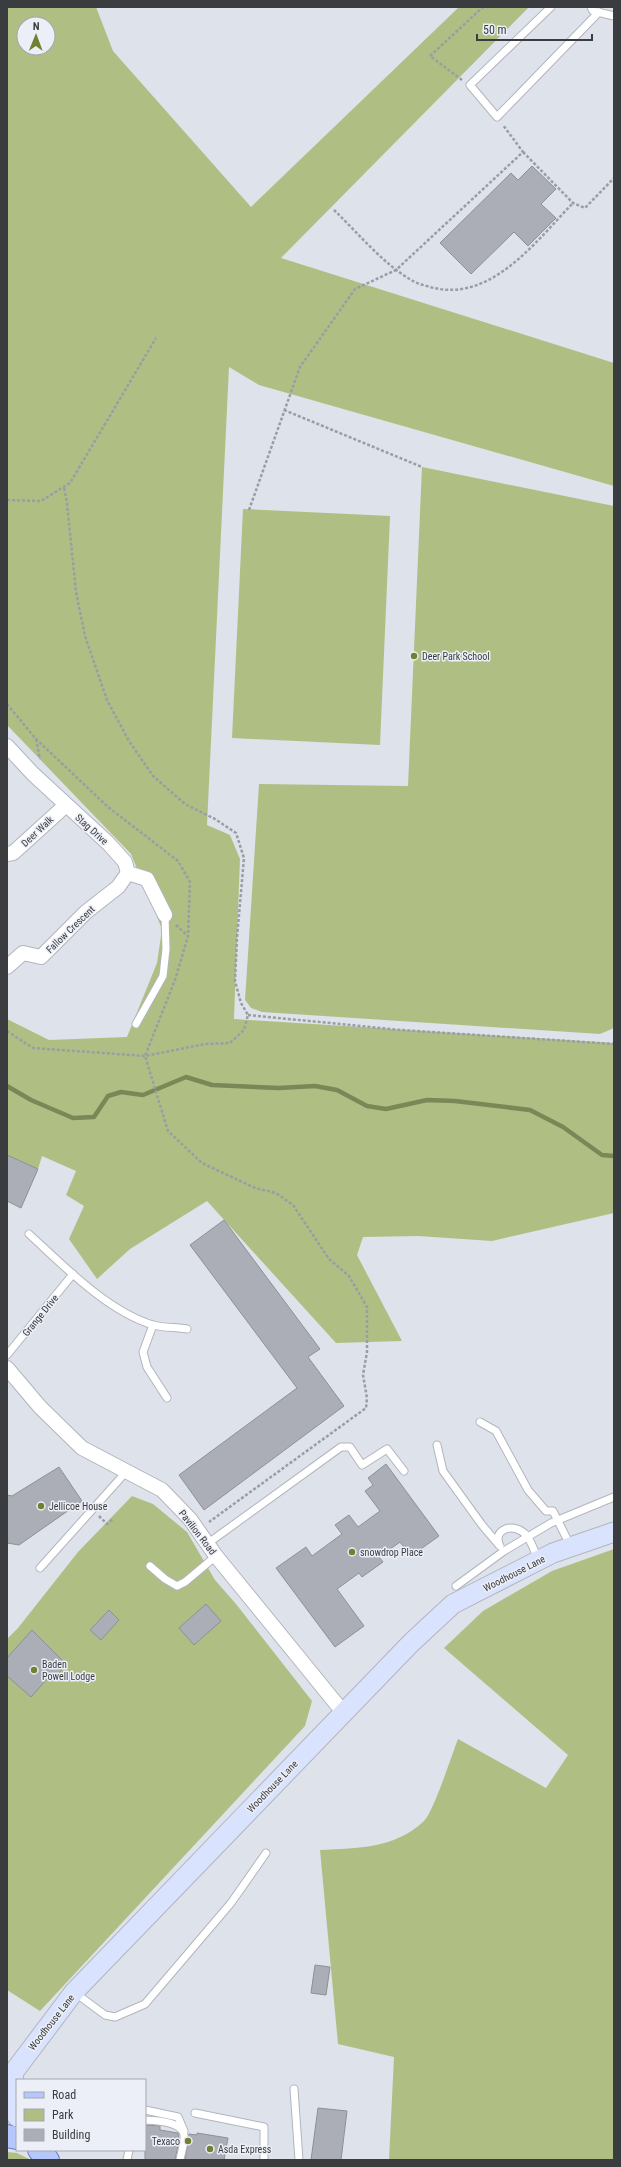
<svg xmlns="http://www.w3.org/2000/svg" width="621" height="2167" viewBox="0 0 621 2167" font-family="'Roboto Condensed',sans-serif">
<rect width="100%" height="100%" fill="#dee2ea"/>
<g fill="#afbf84" fill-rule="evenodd">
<path d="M7 7H96L113 51 251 207 459 7H529L281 258 614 363V486L259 385 229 367 207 825 230 835 240 859 234 1019 614 1043V1213L492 1241 418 1236 363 1237 357 1255 402 1341 336 1343 207 1201 130 1249 97 1279 69 1239 84 1206 66 1195 76 1171 42 1156 38 1169 7 1155V1019L49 1040 127 1037 157 963 162 929 131 854 7 725ZM24 24H48V48H24Z"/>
<polygon points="422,467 614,506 614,1028 600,1034 262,1012 251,1008 245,1000 259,784 408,786"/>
<polygon points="243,509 390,516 380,745 232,738"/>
<polygon points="132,1496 153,1504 187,1532 215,1580 236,1604 312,1701 305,1726 40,2011 7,1990 7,1639 18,1628 78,1552"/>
<path d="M614 1549 613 2160H389L394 2057 338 2044 320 1850C358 1848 394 1849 424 1821 434 1811 452 1754 458 1739L546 1788 568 1755 444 1648 483 1611 552 1571Z"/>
<polygon points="7,2152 17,2153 31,2160 7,2160"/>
</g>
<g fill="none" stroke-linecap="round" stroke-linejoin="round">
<polyline stroke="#7b8756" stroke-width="4.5" points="7,1086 31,1100 73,1118 94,1117 108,1096 121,1092 143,1095 186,1077 212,1085 279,1088 315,1086 337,1090 367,1106 386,1109 427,1100 455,1101 530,1110 563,1127 602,1155 614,1156"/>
</g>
<g fill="#abaeb6" stroke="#8c9097">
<polygon points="532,166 556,189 541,204 556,218 528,246 514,232 471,274 440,243 511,173 518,180"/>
<polygon points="7,1155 38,1169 21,1208 7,1201"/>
<polygon points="224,1220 320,1349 308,1357 344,1406 204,1510 179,1475 297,1388 190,1245"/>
<polygon points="386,1464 439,1536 411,1556 400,1542 379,1557 383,1562 362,1577 359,1573 337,1589 364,1626 335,1647 276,1568 306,1547 312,1556 342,1534 335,1525 349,1515 358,1527 380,1511 365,1491 373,1485 368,1478"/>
<polygon points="59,1467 82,1501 19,1545 7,1543 7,1495 12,1496"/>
<polygon points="206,1604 221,1621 194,1645 179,1628"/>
<polygon points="109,1610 119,1620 101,1640 90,1630"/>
<polygon points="32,1630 66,1664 53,1681 49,1677 31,1697 7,1676 7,1658"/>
<polygon points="315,1965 330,1967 326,1995 311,1993"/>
<polygon points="318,2108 347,2111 341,2160 311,2160"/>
<polygon points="145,2125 160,2126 160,2130 178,2133 179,2140 175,2160 145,2160"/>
<polygon points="197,2133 228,2138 224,2160 185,2160 189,2134 197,2135"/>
</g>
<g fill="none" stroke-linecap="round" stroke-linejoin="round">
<g stroke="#b2b5bd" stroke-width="9">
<g id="lane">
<polyline points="551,7 470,85 497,117 599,12"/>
<polyline points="591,7 593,11 614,16"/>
<polyline points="136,1024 163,976 166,949 165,915"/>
<path d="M29 1234C64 1266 107 1311 153 1325 164 1328 176 1327 187 1329"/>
<polyline points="153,1325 143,1352 147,1367 167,1398"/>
<polyline points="7,1355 73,1274"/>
<polyline points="480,1422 496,1431 528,1490 546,1511 553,1511 571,1547"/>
<polyline points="437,1445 443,1471 482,1525 499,1545"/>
<polyline points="207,1544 341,1447 350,1447 362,1465 387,1449 404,1471"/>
<path d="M500 1546C491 1529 515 1521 527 1536 532 1543 535 1552 538 1560"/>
<polyline points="150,1566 165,1579 177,1586 185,1582 216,1556"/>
<polyline points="40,1568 126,1472"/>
<polyline points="456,1586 504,1551 551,1523 614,1497"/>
<polyline points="74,1992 105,2015 115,2017 145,2004 231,1903 266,1853"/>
<polyline points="294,2089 299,2160"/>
<polyline points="145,2110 178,2117 184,2131"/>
<polyline points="195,2113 264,2127 264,2160"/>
<path d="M145 2120C156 2121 182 2121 184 2135 185 2142 181 2153 180 2160"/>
<polyline points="127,2160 129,2150"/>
</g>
</g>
<g stroke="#b2b5bd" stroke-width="16">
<g id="street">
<polyline points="7,746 33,774 108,843 125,862 128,873 147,879 165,915"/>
<polyline points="7,854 13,853 66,805"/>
<polyline points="7,967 23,953 41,957 86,912 118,887 128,873"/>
<polyline points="7,1368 40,1407 82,1448 162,1490 190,1519 216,1556 343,1712"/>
</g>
</g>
<g stroke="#b2b5bd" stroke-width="21">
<polyline id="secondary" points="17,2117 13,2073 74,1992 411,1643 453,1604 553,1553 614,1532"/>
</g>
<g stroke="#6a7eb9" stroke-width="24">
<g id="primary">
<polyline points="7,2136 17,2138"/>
<polyline points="39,2150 48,2160"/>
</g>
</g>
<g stroke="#9a9da3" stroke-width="2.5" stroke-dasharray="3 2" stroke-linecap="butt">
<polyline points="462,80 430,56 483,7"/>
<polyline points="523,152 573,203 585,208 614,178"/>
<path d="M334 210C358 233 384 265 413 281 418 284 424 285 430 287 491 304 536 241 573 203"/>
<polyline points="284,410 422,467"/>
<polyline points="7,500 41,501 70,483 156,338"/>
<polyline points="249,510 300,367 355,289 396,270 523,152 503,125"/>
<polyline points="7,704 36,739 108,807 178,861 190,882 188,936"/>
<polyline points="36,739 40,759"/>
<polyline points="176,925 188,936 175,980 145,1056 168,1131 202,1163 255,1188 276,1193 293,1205 329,1259 349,1276 367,1307 367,1352 363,1375 367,1398 366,1408 209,1522"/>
<polyline points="248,1015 401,1030 614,1044"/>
<polyline points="7,1031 33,1048 145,1056 205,1044 230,1043 244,1030 248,1015 241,1003 235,981 237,938 244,858 236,833 215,819 185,804 153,776 129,741 107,700 85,636 76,592 67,503 64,487"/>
<polyline points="99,1516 107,1524 113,1519"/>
</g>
<use href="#lane" stroke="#fff" stroke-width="7"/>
<use href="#street" stroke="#fff" stroke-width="14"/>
<use href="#secondary" stroke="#dae3fe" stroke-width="19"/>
<use href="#primary" stroke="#b5c7fc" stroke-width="22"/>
</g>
<g fill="#708231" stroke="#eceff7" stroke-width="1.5">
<circle cx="414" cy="656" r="4"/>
<circle cx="41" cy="1506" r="4"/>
<circle cx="352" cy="1552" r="4"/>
<circle cx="34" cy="1670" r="4"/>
<circle cx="188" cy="2141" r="4"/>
<circle cx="210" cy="2149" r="4"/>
</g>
<g text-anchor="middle" stroke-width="3" stroke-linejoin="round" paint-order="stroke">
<g font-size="10" fill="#3b3c3f" stroke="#eceff7" text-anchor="start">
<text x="422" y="660">Deer Park School</text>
<text x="49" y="1510">Jellicoe House</text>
<text x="360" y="1556">snowdrop Place</text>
<text x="42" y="1668">Baden<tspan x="42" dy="12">Powell Lodge</tspan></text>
<text x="180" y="2145" text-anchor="end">Texaco</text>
<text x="218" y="2153">Asda Express</text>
</g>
<g font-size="10" fill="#3b3c3f" stroke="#eceff7">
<text transform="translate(92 829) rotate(42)" y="4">Stag Drive</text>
<text transform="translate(37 831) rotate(-43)" y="4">Deer Walk</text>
<text transform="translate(70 929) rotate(-44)" y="4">Fallow Crescent</text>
<text transform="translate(40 1315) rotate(-51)" y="4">Grange Drive</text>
<text transform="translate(198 1532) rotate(52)" y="4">Pavilion Road</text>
<text transform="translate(514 1573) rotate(-27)" y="4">Woodhouse Lane</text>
<text transform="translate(272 1786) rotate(-46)" y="4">Woodhouse Lane</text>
<text transform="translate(51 2022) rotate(-52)" y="4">Woodhouse Lane</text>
</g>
</g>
<rect width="621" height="2167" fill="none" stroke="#3b3c3f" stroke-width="16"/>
<rect x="16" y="2079" width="130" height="72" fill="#eceff7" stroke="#a5a7ad"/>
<rect x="24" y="2092" width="20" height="6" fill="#b5c7fc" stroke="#a5a7ad"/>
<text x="52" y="2099" font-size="12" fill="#3b3c3f">Road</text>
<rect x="24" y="2109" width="20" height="12" fill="#afbf84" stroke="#a5a7ad"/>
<text x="52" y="2119" font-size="12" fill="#3b3c3f">Park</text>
<rect x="24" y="2129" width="20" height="12" fill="#abaeb6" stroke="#a5a7ad"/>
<text x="52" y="2139" font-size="12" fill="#3b3c3f">Building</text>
<g transform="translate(36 36) rotate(1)"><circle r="19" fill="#eceff7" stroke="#a5a7ad"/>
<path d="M0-3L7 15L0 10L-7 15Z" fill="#708231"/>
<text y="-6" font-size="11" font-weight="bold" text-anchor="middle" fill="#3b3c3f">N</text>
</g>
<path d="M477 34v6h115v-6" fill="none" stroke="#3b3c3f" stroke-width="2"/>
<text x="483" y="34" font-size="12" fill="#3b3c3f" stroke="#eceff7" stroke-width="3" paint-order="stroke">50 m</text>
</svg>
